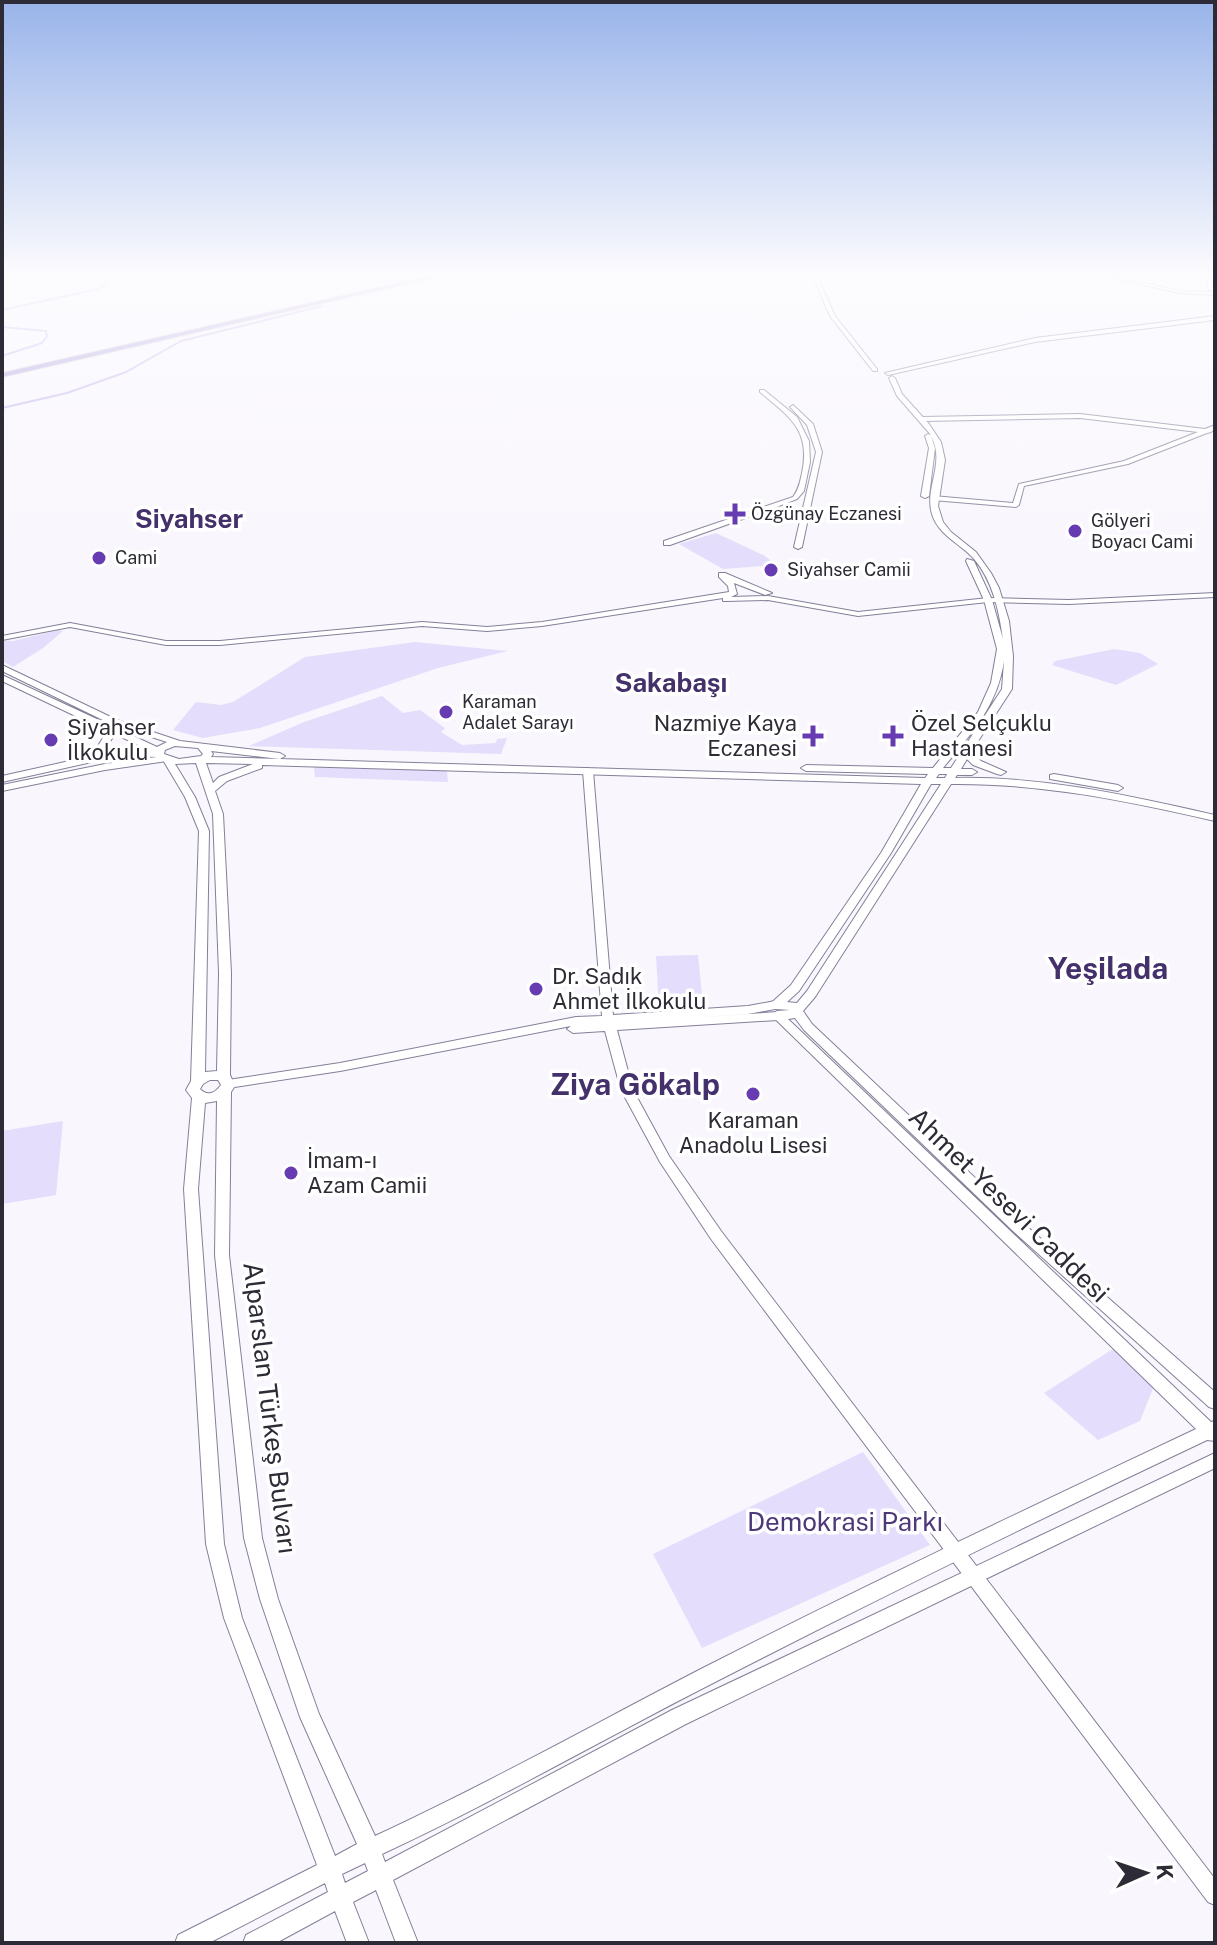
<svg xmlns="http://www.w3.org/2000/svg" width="1217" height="1945" viewBox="0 0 1217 1945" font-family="'Public Sans',sans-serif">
<rect width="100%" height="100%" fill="#f9f7fd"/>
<g fill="#e4ddfb">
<polygon points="716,533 765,556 776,565 723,569 679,544"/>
<polygon points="59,630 63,631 43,648 13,667 2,661 2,640 13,641"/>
<polygon points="415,642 508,651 438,668 260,728 203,738 173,730 196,702 221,705 233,702 305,657"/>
<polygon points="1114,649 1140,653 1158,664 1116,685 1052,665 1055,661"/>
<polygon points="382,696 403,713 420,710 445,728 441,732 462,745 496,743 497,739 507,738 501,754 249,746 304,722"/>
<polygon points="314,767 447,771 448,782 315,777"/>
<polygon points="698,955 703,1005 659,1007 656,956"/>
<polygon points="63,1121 56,1195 2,1204 2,1131"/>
<polygon points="1116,1347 1154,1386 1140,1421 1098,1440 1044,1393"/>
<polygon points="863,1452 930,1545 702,1648 653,1554"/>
</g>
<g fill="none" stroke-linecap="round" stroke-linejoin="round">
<g stroke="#c2b5ec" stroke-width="2">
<polyline points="2,310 98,289 106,284 108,278 100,274"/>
<polyline points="2,327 46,331 47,336 42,343 2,356"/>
<polyline points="2,408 67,393 126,372 181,341 322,306"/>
</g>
<g stroke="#847f98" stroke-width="2">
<g id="tertiary">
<polygon points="812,274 816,274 835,316 877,369 877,371 873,371 830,316"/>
<polygon points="1095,274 1105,274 1180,291 1213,292 1208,288 1205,274 1209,274 1212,287 1215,290 1215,295 1180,293"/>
<path d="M760 390H764L797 417 809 441 810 462 804 491 797 499 779 506 670 545H664V541L793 497C799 489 800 482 802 473 811 430 790 417 760 392Z"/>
<polygon points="793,405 813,424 822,452 802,547 798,549 794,547 816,452 807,425 791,408 790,407"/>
<polygon points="1080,414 1205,429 1215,425 1215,429 1211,432 1207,433 1128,464 1024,486 1019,505 1016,507 933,500 930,498 933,496 1013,503 1019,484 1124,461 1198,432 1080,418 922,421 919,419 922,417"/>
<polygon points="719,573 725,573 772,593 765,595 734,583 737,594 731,597 768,596 858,612 988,598 1069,600 1215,593 1215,597 1069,604 988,602 858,616 768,600 726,601 723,601 723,598 542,626 487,631 422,626 220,645 166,645 70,627 2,640 2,636 70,623 166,641 220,641 422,622 487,627 542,622 729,592 728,586 719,577"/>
<polygon points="119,750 158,751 163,754 158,757 119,756 2,782 2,776"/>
<polygon points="164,756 167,757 167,761 105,770 2,791 2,785 105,764"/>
<polygon points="588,768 593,771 613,1015 748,1006 775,1001 781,1005 775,1009 748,1014 615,1023 778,1012 784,1016 778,1020 617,1030 633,1090 669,1156 721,1231 1215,1879 1215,1905 1208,1902 711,1239 660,1162 621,1090 605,1031 573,1033 567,1029 571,1026 340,1071 228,1088 224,1087 222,1084 224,1081 228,1080 340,1063 576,1017 602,1016 583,771"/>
</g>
</g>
<g stroke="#847f98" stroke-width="2">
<g id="secondary">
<polygon points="1215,316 1215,320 1035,342 888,375 885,373 1035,338"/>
<path d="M892 376 895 378 902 394 929 424 941 442 945 460 938 506 943 522 951 532 976 552 991 573 999 588 1009 621 1013 656 1012 689 971 752 981 761 1006 772 1001 775 997 774 973 765 967 759 961 769H972L977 772 972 775H957L955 778C1043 776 1130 796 1215 815V821C1128 801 1041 783 951 784L815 997 803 1011 812 1024 1023 1223 1215 1392V1409L1209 1407 1013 1231 804 1030 795 1018 788 1019 1211 1422 1215 1421V1441L1207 1440C1042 1518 879 1598 717 1681 605 1738 496 1801 382 1854L385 1862 672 1710 1215 1453V1468L686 1724 393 1880 418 1943H396L376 1890 353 1902 369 1943H347L335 1911 276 1943H243L246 1935 328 1892 325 1883 209 1943H175L178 1935 317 1865 224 1618 206 1544 184 1189 192 1098 186 1090 191 1081 199 831 185 797 163 760 156 758 155 753 115 734C106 749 90 765 71 765V761L98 746 107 731 2 681V675L157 747 167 742 111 724 2 671V665L117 720 180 741 280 753 285 756 280 759 211 751 213 754 211 757 925 778 928 774 806 771 801 768 806 765 933 768 978 712 991 683 997 649 984 600 966 561 967 559 974 561 992 600 1003 639C999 611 993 581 974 559 961 544 938 535 932 514 924 488 946 463 931 436L935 448 929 496 925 498 921 496 929 448 925 436 928 434 931 435 897 396 889 378ZM1004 661 1002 689 951 768H943C971 734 997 707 1004 661ZM175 746 198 748 203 754 201 756 179 759 164 754 165 750ZM196 763 213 814 219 973 217 1071 205 1072 209 831 195 797 175 764ZM206 763 253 764 219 777 213 783ZM262 765 921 784 881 853 791 985 769 1005 775 1009 790 1010 777 1011 771 1015 1196 1429C1029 1508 863 1586 699 1670 591 1726 485 1785 375 1836L319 1714 278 1599 262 1538 229 1255 231 1092 235 1086 230 1075 231 973 223 814 215 791 227 781 262 768ZM939 774H947L945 778H936ZM931 784H941L807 991 797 1003 787 1002 799 991 891 853ZM210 1080H218L221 1085C215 1093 208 1097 200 1089L203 1084ZM217 1101 215 1255 244 1538 260 1599 300 1717 357 1844 335 1856 242 1618 224 1544 198 1189 205 1103ZM365 1863 368 1871 345 1883 342 1874Z"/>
<polygon points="1054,774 1118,785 1123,788 1118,791 1050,779 1050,775"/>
</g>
</g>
<g stroke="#d5d5d7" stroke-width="2">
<polygon id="trunk" points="438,274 450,274 2,377 2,373"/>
</g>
<use href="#tertiary" fill="#fff" fill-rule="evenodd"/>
<use href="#secondary" fill="#fff" fill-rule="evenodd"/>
<use href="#trunk" fill="#ac9ade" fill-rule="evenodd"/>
</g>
<linearGradient id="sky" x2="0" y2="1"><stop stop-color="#99b4ea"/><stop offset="0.5" stop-color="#fcfbfe"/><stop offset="1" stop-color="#fcfbfe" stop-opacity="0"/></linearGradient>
<rect width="1217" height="547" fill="url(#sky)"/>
<g fill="#673bb2" stroke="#fff" stroke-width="3">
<path d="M731 502h8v8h8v8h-8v8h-8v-8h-8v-8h8z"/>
<circle cx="1075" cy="531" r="8"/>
<circle cx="99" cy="558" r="8"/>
<circle cx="771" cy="570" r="8"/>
<circle cx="446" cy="712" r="8"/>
<path d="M809 724h8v8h8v8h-8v8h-8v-8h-8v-8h8z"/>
<path d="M889 724h8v8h8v8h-8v8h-8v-8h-8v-8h8z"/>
<circle cx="51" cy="740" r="8"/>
<circle cx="536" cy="989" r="8"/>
<circle cx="753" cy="1094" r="8"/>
<circle cx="291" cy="1173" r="8"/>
</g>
<g text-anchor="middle" stroke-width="7" stroke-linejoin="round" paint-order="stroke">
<g font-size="18" fill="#2d2b35" stroke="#fff" text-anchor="start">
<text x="751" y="520">Özgünay Eczanesi</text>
<text x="1091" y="527">Gölyeri<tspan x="1091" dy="21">Boyacı Cami</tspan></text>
<text x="115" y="564">Cami</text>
<text x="787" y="576">Siyahser Camii</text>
<text x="462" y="708">Karaman<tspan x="462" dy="21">Adalet Sarayı</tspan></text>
</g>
<g font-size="22" fill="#2d2b35" stroke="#fff" text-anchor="start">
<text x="797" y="731" text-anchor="end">Nazmiye Kaya<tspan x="797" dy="25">Eczanesi</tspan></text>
<text x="911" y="731">Özel Selçuklu<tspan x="911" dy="25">Hastanesi</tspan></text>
<text x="67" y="735">Siyahser<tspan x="67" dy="25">İlkokulu</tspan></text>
<text x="552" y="984">Dr. Sadık<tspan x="552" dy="25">Ahmet İlkokulu</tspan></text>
<text x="753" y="1128" text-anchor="middle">Karaman<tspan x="753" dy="25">Anadolu Lisesi</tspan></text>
<text x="307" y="1168">İmam-ı<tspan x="307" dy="25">Azam Camii</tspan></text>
</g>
<g font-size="26" font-weight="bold" fill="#44316c" stroke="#fff">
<text x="189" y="528">Siyahser</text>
<text x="671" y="692">Sakabaşı</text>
</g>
<g font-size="26" fill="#2d2b35" stroke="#fff">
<text transform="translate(1009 1205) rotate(44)" y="9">Ahmet Yesevi Caddesi</text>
<text transform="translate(270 1408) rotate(83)" y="9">Alparslan Türkeş Bulvarı</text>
</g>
<g font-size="26" fill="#4d397a" stroke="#fff">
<text x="845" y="1531">Demokrasi Parkı</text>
</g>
<g font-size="30" font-weight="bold" fill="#44316c" stroke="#fff">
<text x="1108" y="979">Yeşilada</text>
<text x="635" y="1095">Ziya Gökalp</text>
</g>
</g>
<rect width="1217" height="1945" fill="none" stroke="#2d2b35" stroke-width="8"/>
<g transform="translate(1145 1873) rotate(87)" stroke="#ffffff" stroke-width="6" paint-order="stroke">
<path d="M0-6L14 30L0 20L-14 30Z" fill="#2d2b35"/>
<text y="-12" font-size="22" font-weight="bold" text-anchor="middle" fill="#2d2b35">K</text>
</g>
</svg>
